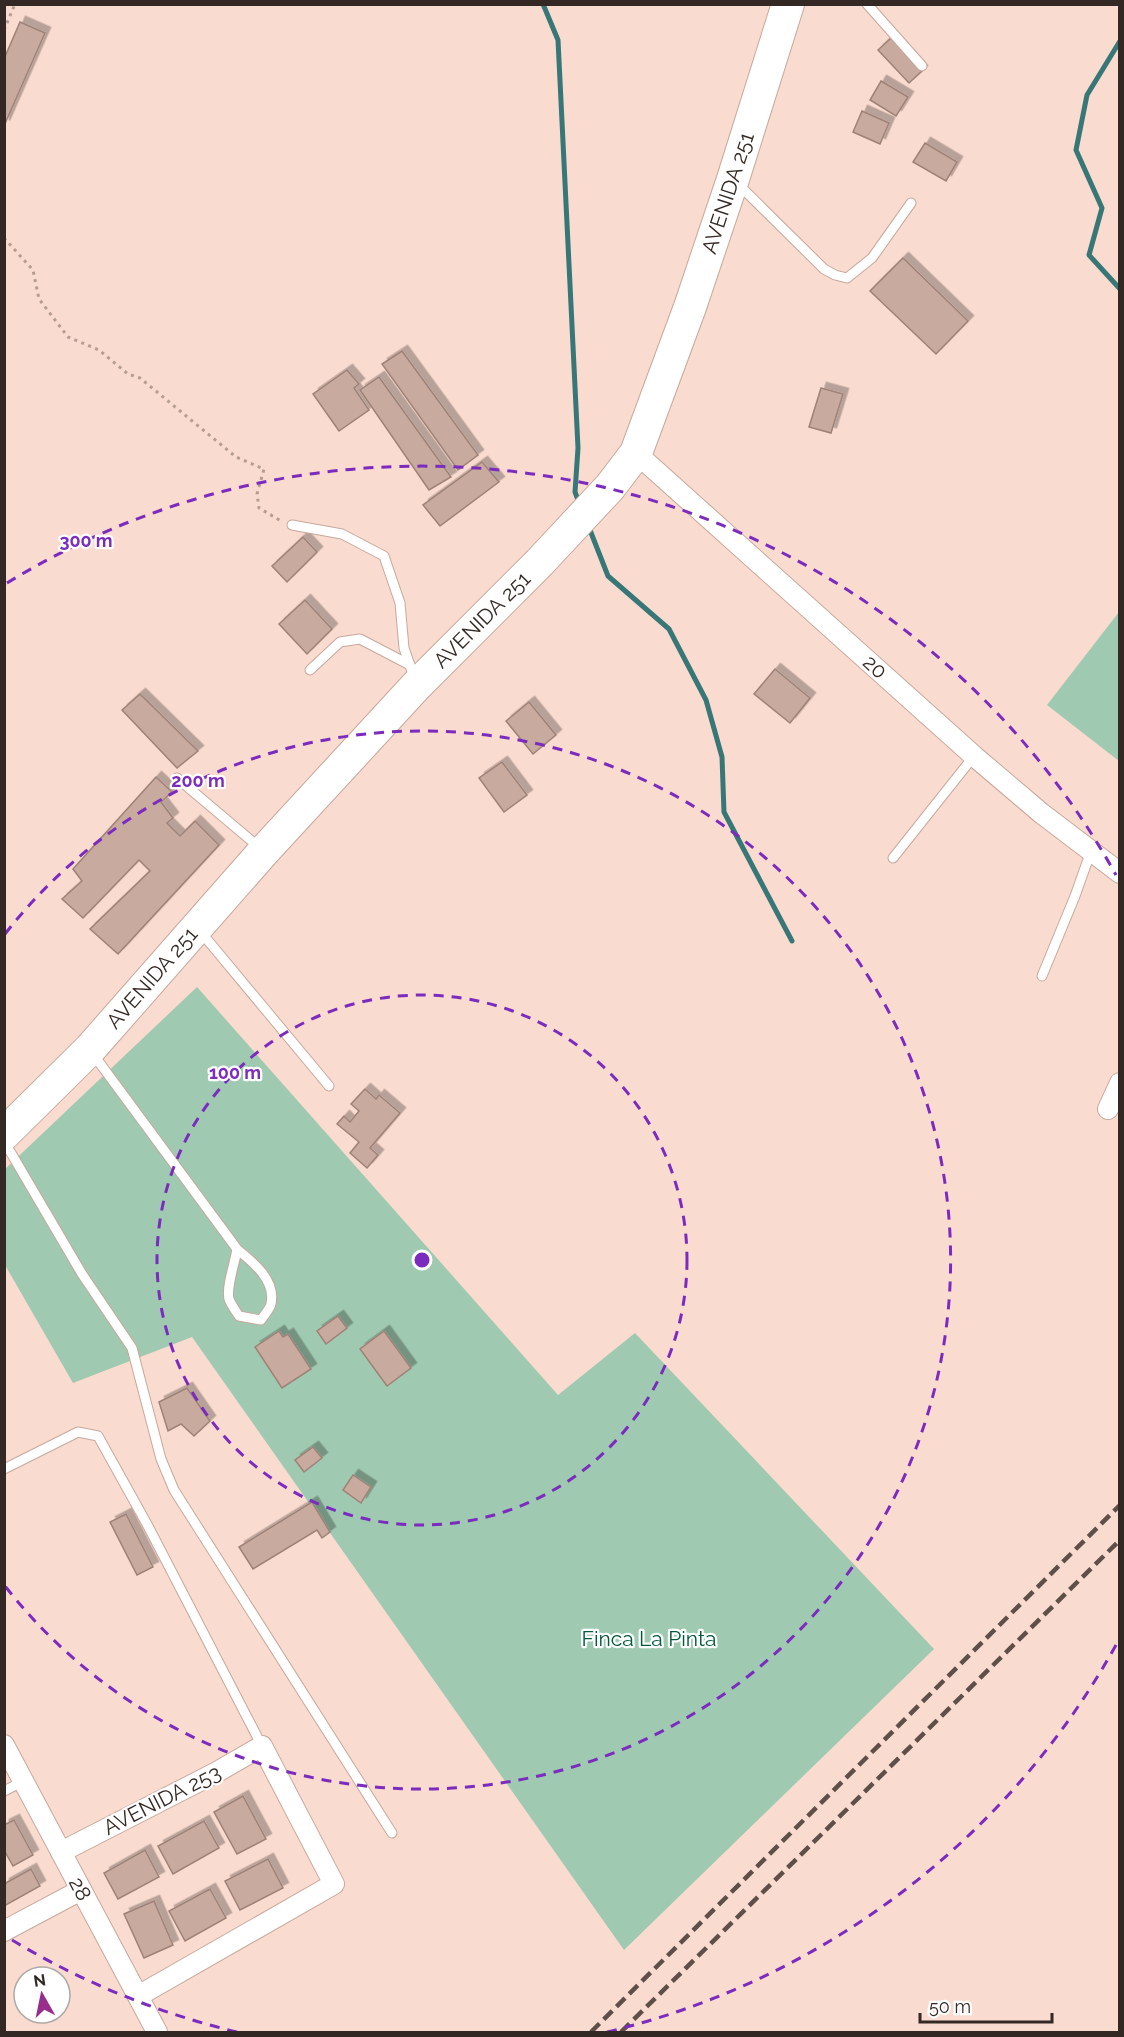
<svg xmlns="http://www.w3.org/2000/svg" width="1124" height="2037" viewBox="0 0 1124 2037" font-family="Raleway,sans-serif">
<defs>
<filter id="shadow"><feDropShadow dx="5.5" dy="-5.5" stdDeviation="0" flood-color="#0004"/></filter>
</defs>
<rect width="100%" height="100%" fill="#fadbcf"/>
<g fill="#9fc9b0">
<polygon points="1119,612 1119,761 1047,705"/>
<polygon points="197,987 558,1395 635,1333 934,1649 624,1950 192,1337 73,1383 5,1265 4,1170"/>
</g>
<g fill="none" stroke-linecap="round" stroke-linejoin="round">
<g stroke="#377778" stroke-width="5">
<polyline points="543,4 558,40 578,448 575,492 580,505"/>
<polyline points="1120,41 1087,95 1076,150 1102,208 1089,255 1120,289"/>
<polyline points="588,525 608,576 669,629 706,700 722,757 724,812 792,941"/>
</g>
</g>
<g fill="#c8aa9f" stroke="#9e8277" stroke-width="1.5" filter="url(#shadow)">
<polygon points="20,22 45,33 4,126 4,59"/>
<polygon points="891,38 922,71 909,83 878,50"/>
<polygon points="881,81 908,97 896,116 870,100"/>
<polygon points="862,111 889,123 880,144 853,132"/>
<polygon points="925,143 957,162 946,181 913,162"/>
<polygon points="903,258 968,321 936,354 870,291"/>
<polygon points="402,351 478,455 458,470 382,364"/>
<polygon points="347,370 359,384 354,388 369,410 339,431 313,394"/>
<polygon points="379,377 451,477 429,490 360,390"/>
<polygon points="821,388 843,394 831,433 809,427"/>
<polygon points="482,462 499,482 440,526 423,505"/>
<polygon points="303,537 317,552 287,582 272,566"/>
<polygon points="305,600 332,629 307,654 279,624"/>
<polygon points="775,669 810,698 790,723 754,694"/>
<polygon points="140,694 198,751 177,768 122,710"/>
<polygon points="529,702 556,735 533,754 506,721"/>
<polygon points="502,762 527,795 504,812 479,778"/>
<polygon points="156,777 172,792 161,802 173,818 167,823 180,836 195,821 219,845 118,954 90,929 150,871 139,860 83,918 62,899 82,881 73,869"/>
<polygon points="365,1089 376,1099 379,1095 400,1113 370,1148 378,1155 367,1168 350,1153 359,1142 337,1124 344,1116 350,1122 359,1111 351,1104"/>
<polygon points="338,1316 347,1328 326,1344 317,1331"/>
<polygon points="279,1331 283,1337 288,1334 311,1369 282,1388 255,1347"/>
<polygon points="384,1331 411,1368 387,1386 360,1349"/>
<polygon points="187,1388 210,1421 194,1436 181,1424 168,1431 159,1402"/>
<polygon points="313,1447 322,1458 304,1472 295,1460"/>
<polygon points="353,1475 371,1487 361,1503 343,1490"/>
<polygon points="312,1502 330,1532 322,1538 317,1530 253,1569 239,1547"/>
<polygon points="126,1514 153,1567 137,1575 110,1522"/>
<polygon points="243,1796 266,1839 237,1854 214,1812"/>
<polygon points="14,1820 33,1855 13,1866 4,1850 4,1825"/>
<polygon points="204,1821 219,1848 173,1874 158,1846"/>
<polygon points="145,1850 159,1877 118,1899 104,1873"/>
<polygon points="268,1859 283,1888 240,1910 225,1881"/>
<polygon points="31,1869 40,1886 4,1906 4,1884"/>
<polygon points="210,1889 226,1918 185,1941 169,1911"/>
<polygon points="154,1901 173,1945 144,1958 124,1914"/>
</g>
<g fill="none" stroke-linecap="round" stroke-linejoin="round">
<g stroke="#c6a89d" stroke-width="11">
<g id="service">
<polyline points="867,4 922,66"/>
<polyline points="737,183 824,269 835,275 847,278 872,258 911,203"/>
<polyline points="292,525 342,534 384,556 400,603 404,648 415,680"/>
<polyline points="310,670 340,642 360,639 410,665"/>
<polyline points="177,778 260,848"/>
<polyline points="893,858 974,756"/>
<polyline points="200,931 329,1086"/>
<polyline points="1042,976 1075,896 1091,851"/>
<path d="M93 1054 237 1249C253 1262 276 1280 271 1304 270 1309 264 1315 261 1320L239 1316C236 1311 231 1305 229 1299 226 1287 235 1263 237 1249"/>
<polyline points="4,1141 82,1274 132,1348 161,1459 174,1490 392,1833"/>
<polyline points="4,1469 78,1432 98,1436 148,1526 262,1746"/>
<polyline points="4,1791 24,1781"/>
</g>
</g>
<g stroke="#c6a89d" stroke-width="22">
<g id="minor">
<polyline points="636,453 974,756 1041,813 1120,873"/>
<polyline points="1108,1109 1120,1083"/>
<polyline points="4,1745 157,2032"/>
<polyline points="61,1852 217,1772 262,1746 334,1884 138,1996"/>
<polyline points="4,1931 81,1890"/>
</g>
</g>
<g stroke="#c6a89d" stroke-width="34">
<polyline id="primary" points="4,1134 90,1049 264,851 417,685 540,562 610,487 636,453 690,307 733,179 788,4"/>
</g>
<g stroke="#b59d93" stroke-width="3" stroke-dasharray="3 4.5" stroke-linecap="butt">
<polyline points="4,30 15,4"/>
<polyline points="4,238 33,270 39,299 68,337 99,350 128,374 140,378 236,457 264,469 257,494 259,508 281,521"/>
</g>
<use href="#service" stroke="#fff" stroke-width="9"/>
<use href="#minor" stroke="#fff" stroke-width="20"/>
<use href="#primary" stroke="#fff" stroke-width="32"/>
<g stroke="#5f4f49" stroke-width="4.5" stroke-dasharray="12 6" stroke-linecap="butt">
<polyline points="591,2032 1120,1505"/>
<polyline points="621,2032 1120,1540"/>
</g>
</g>
<g fill="none" stroke="#7b2cbf" stroke-width="3" stroke-dasharray="10 8">
<circle cx="422" cy="1260" r="265"/>
<path d="M5 934A529 529 0 1 1 5 1586"/>
<path d="M1116 1645A794 794 0 0 1 607 2032M237 2032A794 794 0 0 1 7 1937M7 583A794 794 0 0 1 1116 875"/>
</g>
<g text-anchor="middle" stroke-width="4.5" stroke-linejoin="round" paint-order="stroke">
<g font-size="21" fill="#332823" stroke="#fff">
<text transform="translate(728 193) rotate(-72)" y="7">AVENIDA 251</text>
<text transform="translate(482 620) rotate(-45)" y="7">AVENIDA 251</text>
<text transform="translate(875 667) rotate(42)" y="7">20</text>
<text transform="translate(152 978) rotate(-49)" y="7">AVENIDA 251</text>
<text transform="translate(162 1800) rotate(-27)" y="7">AVENIDA 253</text>
<text transform="translate(80 1889) rotate(62)" y="7">28</text>
</g>
<g font-size="21" fill="#005a38" stroke="#fff">
<text x="649" y="1646">Finca La Pinta</text>
</g>
</g>
<circle cx="422" cy="1260" r="9" fill="#7b2cbf" stroke="#fff" stroke-width="3"/>
<g font-size="18" text-anchor="middle" font-weight="bold" fill="#7b2cbf" stroke="#fff" stroke-width="4.5" stroke-linejoin="round" paint-order="stroke">
<text x="86" y="547">300 m</text>
<text x="198" y="787">200 m</text>
<text x="235" y="1079">100 m</text>
</g>
<rect width="1124" height="2037" fill="none" stroke="#332823" stroke-width="12"/>
<g transform="translate(42 1995) rotate(351)"><circle r="28" fill="#ffffff" stroke="#ada9a7" stroke-width="1.5"/>
<path d="M0-4.5L10 22L0 15L-10 22Z" fill="#982d8e"/>
<text y="-9" font-size="16" font-weight="bold" text-anchor="middle" fill="#332823">N</text>
</g>
<path d="M920 2013v9h132v-9" fill="none" stroke="#332823" stroke-width="3"/>
<text x="929" y="2013" font-size="18" fill="#332823" stroke="#ffffff" stroke-width="4.5" paint-order="stroke">50 m</text>
</svg>
